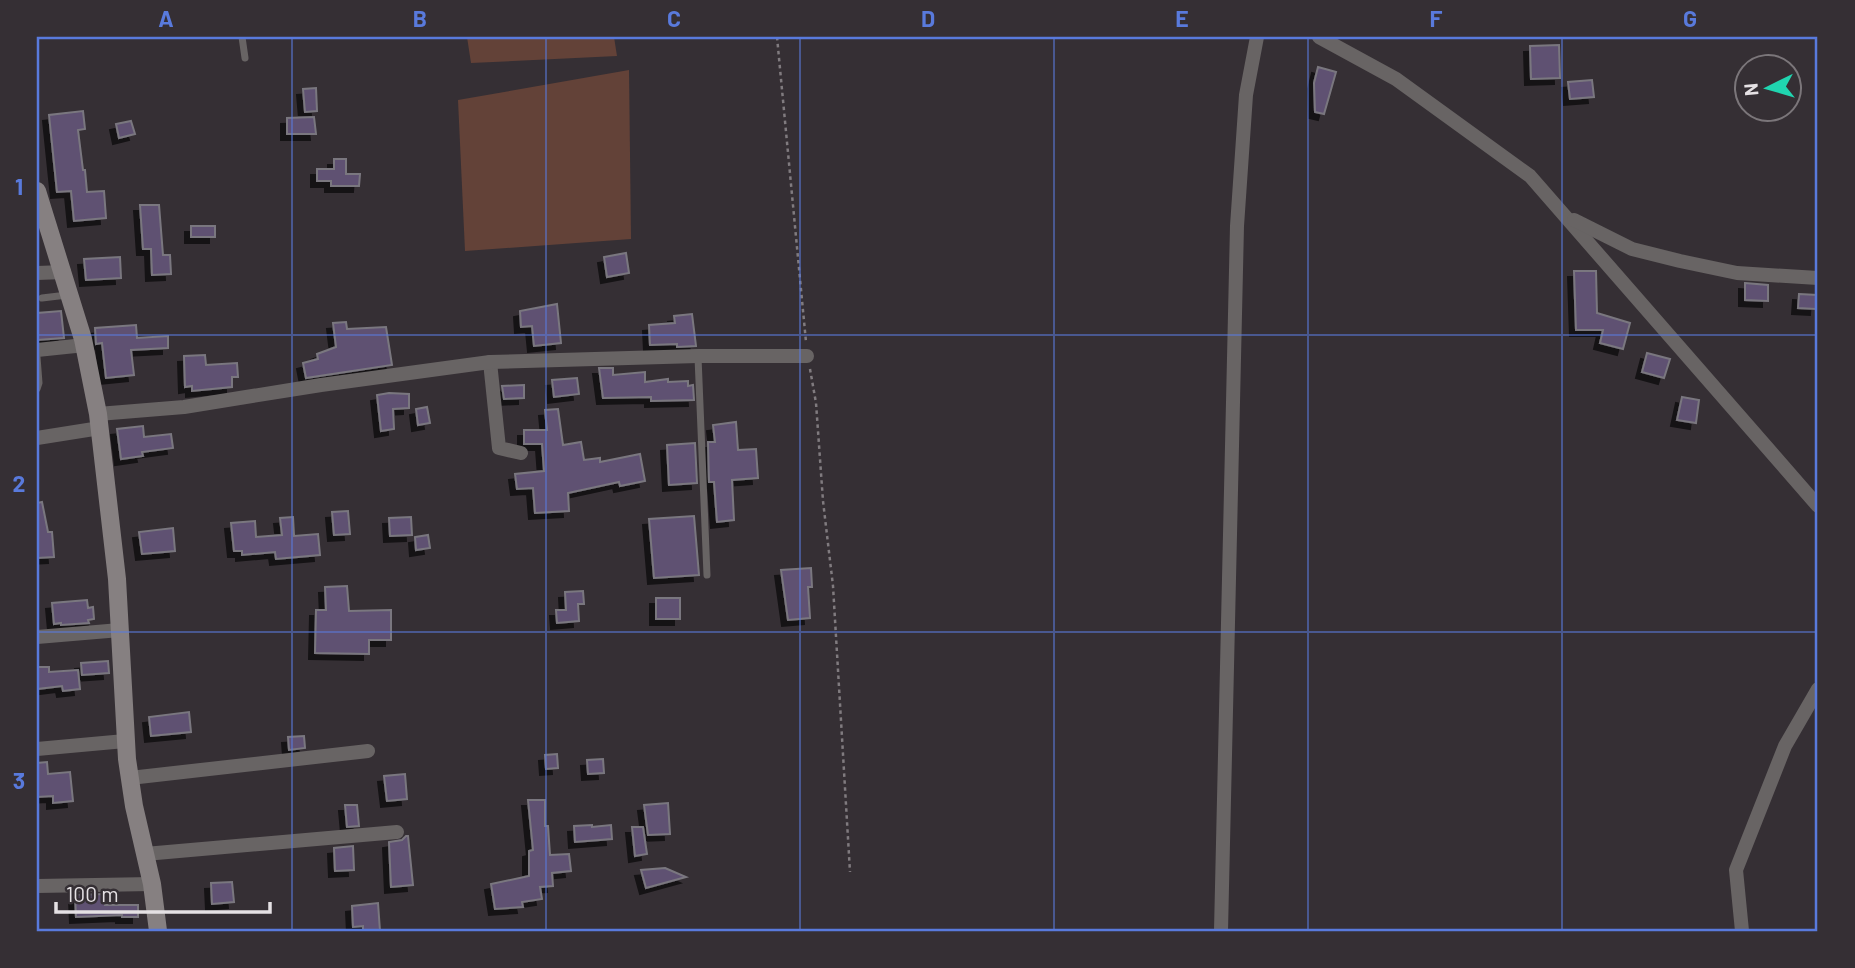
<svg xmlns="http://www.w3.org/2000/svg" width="1855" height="968" viewBox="0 0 1855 968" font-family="Barlow,sans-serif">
<defs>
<filter id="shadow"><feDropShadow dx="-6" dy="6" stdDeviation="0" flood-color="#0009"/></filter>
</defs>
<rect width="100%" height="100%" fill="#352f34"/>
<g fill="#634238">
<polygon points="467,37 614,37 617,56 471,63"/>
<polygon points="629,70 631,239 465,251 458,100"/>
</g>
<g fill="#5e5172" stroke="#7a777f" stroke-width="2" filter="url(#shadow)">
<polygon points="1559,45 1560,78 1531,79 1530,46"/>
<polygon points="1318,67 1336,72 1324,114 1315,112 1314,83"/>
<polygon points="1592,80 1594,97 1570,99 1568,82"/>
<polygon points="316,88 317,111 305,112 303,89"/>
<polygon points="83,111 85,129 78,130 83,170 85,170 87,192 104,191 106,218 74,221 71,191 57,192 49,115"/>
<polygon points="314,117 316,134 287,134 287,118"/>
<polygon points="131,121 135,134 119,138 116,124"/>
<polygon points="334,159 346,159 346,174 360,174 359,186 331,186 331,181 317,181 317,169 334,169"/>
<polygon points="140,205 159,205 163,255 170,255 171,274 152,275 151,249 143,249"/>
<rect x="191" y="226" width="24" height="11"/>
<polygon points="626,253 629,273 607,277 604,257"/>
<polygon points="120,257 121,278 86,280 84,259"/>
<polygon points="1574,271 1596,271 1597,313 1630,323 1623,349 1600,343 1603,330 1576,330"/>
<polygon points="1745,283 1768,285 1768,301 1745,300"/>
<polygon points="1799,294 1817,295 1816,309 1798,308"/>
<polygon points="557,304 561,343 534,346 532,326 521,327 520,311"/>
<polygon points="61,311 64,338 37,340 37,313"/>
<polygon points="692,314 696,346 677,347 677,344 650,345 649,325 675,323 674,316"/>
<polygon points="346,322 347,329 386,327 392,365 306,378 303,363 318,359 317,354 336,347 333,323"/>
<polygon points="136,325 137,338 168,336 168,348 131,350 134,375 106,378 102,343 96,344 95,328"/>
<polygon points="1647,353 1670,359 1664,378 1642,372"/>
<polygon points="205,355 206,365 237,363 238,377 232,377 232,387 192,391 192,386 185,387 184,356"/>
<polygon points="599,368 613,368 613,375 645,372 645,382 668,379 668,382 688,381 688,386 693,385 694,400 651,401 651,397 603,398"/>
<polygon points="577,378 579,394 554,397 552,380"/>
<polygon points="524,385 524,398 504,399 502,386"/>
<polygon points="389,393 409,394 409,408 393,409 394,429 381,431 377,395"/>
<polygon points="1682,397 1699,400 1696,423 1677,420"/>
<polygon points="427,407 430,423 418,425 416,409"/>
<polygon points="558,409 563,445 581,442 584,460 600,458 600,462 640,454 645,481 620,486 619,482 568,493 569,511 535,513 533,488 517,489 515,474 544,471 542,444 524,444 524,430 547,430 545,410"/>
<polygon points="736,422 738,450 756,449 758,478 732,480 734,520 717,522 714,482 709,482 708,442 715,442 713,425"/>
<polygon points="143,426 144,437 171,434 173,448 142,452 143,456 121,459 117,429"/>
<polygon points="695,443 697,483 669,485 667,445"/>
<polygon points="42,502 48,532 52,532 54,557 37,558 37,503"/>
<polygon points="348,511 350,534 334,535 332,512"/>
<polygon points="694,516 699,575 654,578 649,519"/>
<polygon points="293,517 294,536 318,534 320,555 276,559 275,552 242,555 242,551 234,551 231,523 255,521 256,537 282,535 280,518"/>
<polygon points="411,517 412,535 390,536 389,518"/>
<polygon points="173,528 175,551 142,554 139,532"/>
<polygon points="428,535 430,548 416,550 415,537"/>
<polygon points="811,568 812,587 808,587 810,618 788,620 781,570"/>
<polygon points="347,586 349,611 391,610 391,640 369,640 369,654 315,653 316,610 326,610 325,587"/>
<polygon points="583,591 584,604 578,604 579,621 557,623 556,610 566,610 565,592"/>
<rect x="656" y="598" width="24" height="21"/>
<polygon points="87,600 88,608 93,607 94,619 88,620 89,623 61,625 61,623 54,624 52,603"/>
<polygon points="108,661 109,673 82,675 81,663"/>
<polygon points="37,667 49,667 49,672 78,670 80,689 63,691 62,686 37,689"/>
<polygon points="189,712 191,732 151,736 149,717"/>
<polygon points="304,736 305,748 289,750 288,737"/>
<polygon points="557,754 558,768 546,769 545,755"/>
<polygon points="603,759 604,773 588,774 587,760"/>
<polygon points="47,762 48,774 70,772 73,801 53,803 53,796 37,797 37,763"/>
<polygon points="405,774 407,799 387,801 384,776"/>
<polygon points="528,800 545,800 545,826 548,826 550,855 569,854 571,871 552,873 553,886 540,887 542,899 522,902 523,907 495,909 491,884 529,876 529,851 533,850"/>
<polygon points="668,803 670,834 648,835 644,805"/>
<polygon points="345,805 357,805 359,826 347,827"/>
<polygon points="592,825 592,827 611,825 612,839 575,842 574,826"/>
<polygon points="632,827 643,827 647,854 635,856"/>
<polygon points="406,836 408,836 413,885 391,887 389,842 402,840"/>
<polygon points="353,846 354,870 335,871 334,848"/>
<polygon points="665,868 686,877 646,888 641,870"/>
<polygon points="232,882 234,902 212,904 211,883"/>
<polygon points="105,894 105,905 138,905 138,917 122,917 122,915 76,917 75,895"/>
<polygon points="378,903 380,931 363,931 363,926 353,927 352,906"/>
</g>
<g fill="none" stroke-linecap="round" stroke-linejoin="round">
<g stroke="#807b7f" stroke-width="2.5" stroke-dasharray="3.5 3.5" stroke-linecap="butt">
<polyline points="777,37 806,342"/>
<polyline points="810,369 816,403 823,501 833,586 850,872"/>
</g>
<g stroke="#686464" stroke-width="7">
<polyline points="242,37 245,58"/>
<polyline points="42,298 67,295"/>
<polyline points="37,357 39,383 37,389"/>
<polyline points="698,357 707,575"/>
</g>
<g stroke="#686464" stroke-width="14">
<polyline points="1319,37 1396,79 1530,176 1818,506"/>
<polyline points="1574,220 1632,249 1680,261 1737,273 1818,278"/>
<polyline points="37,273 64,272"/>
<polyline points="37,350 85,345"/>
<polyline points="490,362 499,448 521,453"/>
<polyline points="98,414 184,407 321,385 490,362 698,356 807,356"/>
<polyline points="37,438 100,428"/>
<polyline points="37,637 120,630"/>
<polyline points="37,749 125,741"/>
<polyline points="130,778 368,751"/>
<polyline points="145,854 397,832"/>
<polyline points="37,886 152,884"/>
<polyline points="1221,931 1237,226 1246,95 1257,37"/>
<polyline points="1742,931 1736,870 1785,746 1818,689"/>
</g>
<polyline stroke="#868081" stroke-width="18" points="37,191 83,339 98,414 117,579 127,759 134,806 152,884 158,931"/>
</g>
<path fill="none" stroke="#597adc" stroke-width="2" stroke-opacity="0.55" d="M292 37V931M546 37V931M800 37V931M1054 37V931M1308 37V931M1562 37V931M37 335H1818M37 632H1818"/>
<rect width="1855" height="968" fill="none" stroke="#352f34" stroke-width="77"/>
<g transform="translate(1768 88) rotate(265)"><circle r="33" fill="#352f34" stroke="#7b767a" stroke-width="2"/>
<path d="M0-5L12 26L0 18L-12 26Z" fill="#20d5b0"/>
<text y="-10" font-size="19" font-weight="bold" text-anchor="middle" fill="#e5e1e4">N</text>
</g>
<path d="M56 902v10h214v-10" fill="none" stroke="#e5e1e4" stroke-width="3.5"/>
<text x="66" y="902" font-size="21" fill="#e5e1e4" stroke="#352f34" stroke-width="5" paint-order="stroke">100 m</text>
<rect x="38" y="38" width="1778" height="892" fill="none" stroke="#597adc" stroke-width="2.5"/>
<g font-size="23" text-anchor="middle" font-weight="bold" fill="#597adc">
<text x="166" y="27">A</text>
<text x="420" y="27">B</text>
<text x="674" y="27">C</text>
<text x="928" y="27">D</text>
<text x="1182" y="27">E</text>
<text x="1436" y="27">F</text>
<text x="1690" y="27">G</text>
<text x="19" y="195">1</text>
<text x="19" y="492">2</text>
<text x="19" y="789">3</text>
</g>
</svg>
